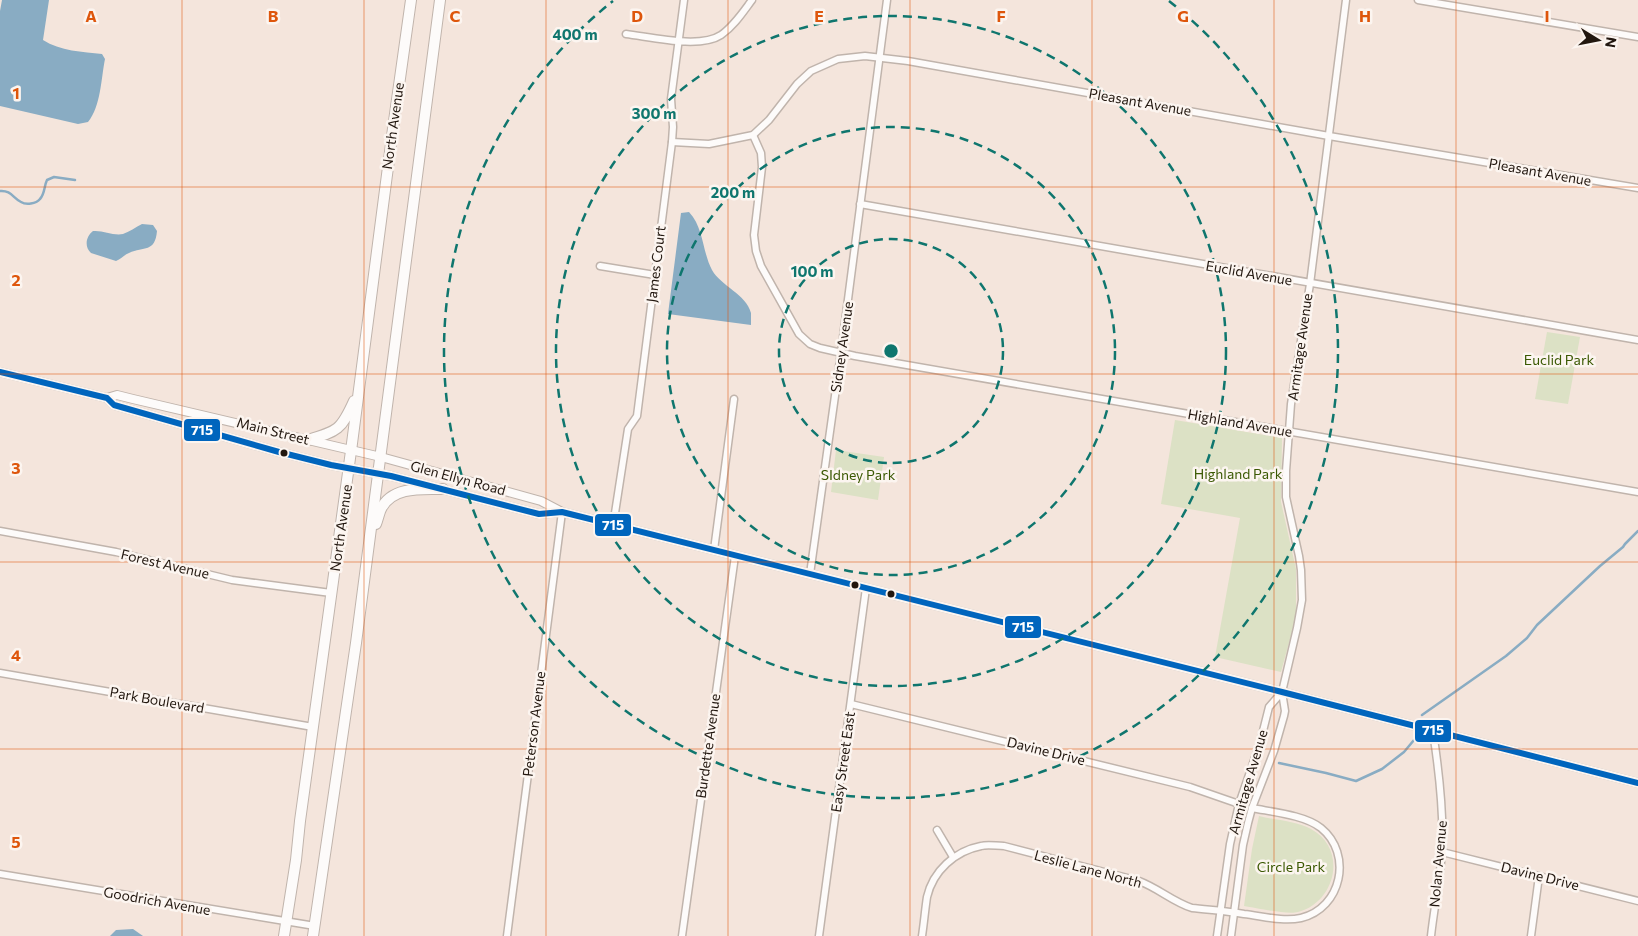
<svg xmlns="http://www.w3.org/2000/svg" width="1638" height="936" viewBox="0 0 1638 936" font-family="Commissioner,sans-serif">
<rect width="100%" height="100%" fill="#f4e5dc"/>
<g fill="#dce1c5">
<polygon points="1547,332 1580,337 1568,404 1535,399"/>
<polygon points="1175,420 1282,438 1281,502 1296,569 1296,617 1281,672 1215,657 1240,518 1161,504"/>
<polygon points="836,450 884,457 878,500 831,492"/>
<path d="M1259 816C1275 820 1296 821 1311 829 1348 849 1336 902 1298 912 1287 915 1257 908 1244 906L1252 849Z"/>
</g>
<g fill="#89acc3">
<path d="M2 0H49L43 40C60 51 83 52 102 54L105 59C101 79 101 106 88 122L78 124 0 106V11Z"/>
<path d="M689 212C704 228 702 251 712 270 721 286 746 294 751 313 751 316 751 322 751 325L668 314 681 213Z"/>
<path d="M142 224 153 225 157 231C155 253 144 246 129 253 124 255 121 259 116 261L91 253C84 247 86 236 93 231 103 230 113 236 123 234 129 232 136 227 142 224Z"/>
<polygon points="133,929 143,936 110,936 116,930"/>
</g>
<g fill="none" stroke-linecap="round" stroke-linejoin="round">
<g stroke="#89acc3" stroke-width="2.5">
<path d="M0 191C11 190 13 198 21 202 26 205 36 204 40 199 45 194 44 186 47 180L54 177 75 180"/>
<polyline points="1422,715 1506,656 1527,638 1537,625 1600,566 1623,547 1625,544 1638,531"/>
<polyline points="1279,763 1326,773 1356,781 1382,769 1404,752 1414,740"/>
</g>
<g stroke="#c0b4ac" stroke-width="9">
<g id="minor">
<polyline points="1418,0 1638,37"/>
<path d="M626 34C651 37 700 49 721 35 734 26 743 12 752 0"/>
<polyline points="753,135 761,153 762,167 754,235 756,251 761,266 799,334 810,344 820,348 855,356 1638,492"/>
<polyline points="672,142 709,144 753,135 769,120 797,84 811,71 838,59 865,56 908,61 1329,136 1638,188"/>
<polyline points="860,204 1638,340"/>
<polyline points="600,266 655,275"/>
<polyline points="613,526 628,429 637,416 672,142 673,127 671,99 684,0"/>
<polyline points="0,531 116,552 232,580 331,593"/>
<polyline points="714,550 734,399"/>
<polyline points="810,574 841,353 887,0"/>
<polyline points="0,673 313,727"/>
<polyline points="851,704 1190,787 1239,804"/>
<polyline points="937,830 953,857"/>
<polyline points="1442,852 1638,901"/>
<polyline points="0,874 315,926"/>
<polyline points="507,936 562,512"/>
<polyline points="682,936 735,556"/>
<polyline points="819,936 866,588"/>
<path d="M922 936C924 923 925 910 927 897 933 871 955 851 981 846 988 844 996 846 1004 846L1139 881C1158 888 1173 902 1192 908 1209 910 1227 911 1244 914 1262 916 1283 922 1301 918 1342 908 1353 854 1321 828 1305 815 1272 812 1252 808"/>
<polyline points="1217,936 1230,844 1239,804 1260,743 1269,707 1282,692"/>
<polyline points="1231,936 1243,845 1248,823 1252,808 1274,751 1284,716 1285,711 1282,692 1297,628 1302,600 1301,570 1299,556 1286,497 1286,471 1291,404 1310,284 1346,0"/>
<path d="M1431 936C1434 908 1440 880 1442 851 1444 811 1439 771 1433 732"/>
<polyline points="1531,936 1539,876"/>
</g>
</g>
<g stroke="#c0b4ac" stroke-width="10">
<g id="tertiary">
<polyline points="0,372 107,398 117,395 133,399 381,457 541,501 562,512 1282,692 1638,783"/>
<polyline points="107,398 114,405 279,452 331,465 391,476 539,514 562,512"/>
</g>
</g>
<g stroke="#c0b4ac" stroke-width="12">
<g id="primary">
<path d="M308 440C338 431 341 430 354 401"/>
<path d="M376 524C378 519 379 513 381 509 392 486 422 489 443 489"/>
<polyline points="284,936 296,860 300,821 351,451 394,121 411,0"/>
<polyline points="313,936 356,643 440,0"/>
</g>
</g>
<use href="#minor" stroke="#fdfbfa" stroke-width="6"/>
<use href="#tertiary" stroke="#fdfbfa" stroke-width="8"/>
<use href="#primary" stroke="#fdfbfa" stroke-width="10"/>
<g stroke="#fcf5f0" stroke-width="10">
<polyline id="bus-1" points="0,372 107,398 114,405 279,452 331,465 391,476 539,514 562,512 1282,692 1638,783"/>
</g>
<use href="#bus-1" stroke="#0065bd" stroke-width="6"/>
</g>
<path fill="none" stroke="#de560c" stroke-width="1" stroke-opacity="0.55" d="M182 0V936M364 0V936M546 0V936M728 0V936M910 0V936M1092 0V936M1274 0V936M1456 0V936M0 187H1638M0 374H1638M0 562H1638M0 749H1638"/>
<g fill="none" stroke="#0f766e" stroke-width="2.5" stroke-dasharray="9 6">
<circle cx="891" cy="351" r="112"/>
<circle cx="891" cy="351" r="224"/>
<circle cx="891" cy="351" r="335"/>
<path d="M1169 1A447 447 0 1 1 613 1"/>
</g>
<g fill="#22170f" stroke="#fcf5f0" stroke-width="2">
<circle cx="284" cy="453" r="4.5"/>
<circle cx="855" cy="585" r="4.5"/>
<circle cx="891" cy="594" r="4.5"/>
</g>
<g text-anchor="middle" stroke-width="5" stroke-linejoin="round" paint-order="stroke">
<g font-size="14" fill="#22170f" stroke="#fcf5f0">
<text transform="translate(1140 102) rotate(10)" y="5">Pleasant Avenue</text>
<text transform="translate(393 126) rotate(-82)" y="5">North Avenue</text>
<text transform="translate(1540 172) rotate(10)" y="5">Pleasant Avenue</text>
<text transform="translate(656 264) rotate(-83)" y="5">James Court</text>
<text transform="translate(1249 273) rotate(10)" y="5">Euclid Avenue</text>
<text transform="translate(842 347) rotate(-82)" y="5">Sidney Avenue</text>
<text transform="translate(1300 347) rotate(-82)" y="5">Armitage Avenue</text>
<text transform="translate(1240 423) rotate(10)" y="5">Highland Avenue</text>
<text transform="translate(273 431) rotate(14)" y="5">Main Street</text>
<text transform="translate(458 478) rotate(15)" y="5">Glen Ellyn Road</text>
<text transform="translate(341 528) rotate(-82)" y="5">North Avenue</text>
<text transform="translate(165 564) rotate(13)" y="5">Forest Avenue</text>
<text transform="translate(157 700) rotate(10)" y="5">Park Boulevard</text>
<text transform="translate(534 724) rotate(-83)" y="5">Peterson Avenue</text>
<text transform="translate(708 746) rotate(-82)" y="5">Burdette Avenue</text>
<text transform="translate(1046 751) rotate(14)" y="5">Davine Drive</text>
<text transform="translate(843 762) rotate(-82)" y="5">Easy Street East</text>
<text transform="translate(1248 782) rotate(-74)" y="5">Armitage Avenue</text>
<text transform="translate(1438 864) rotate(-85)" y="5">Nolan Avenue</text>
<text transform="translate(1088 869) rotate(15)" y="5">Leslie Lane North</text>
<text transform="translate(1540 876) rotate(14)" y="5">Davine Drive</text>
<text transform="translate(157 901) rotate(10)" y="5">Goodrich Avenue</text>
</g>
<g font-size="14" fill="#3b5903" stroke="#fcf5f0">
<text x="1559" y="365">Euclid Park</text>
<text x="1238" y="479">Highland Park</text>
<text x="858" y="480">SIdney Park</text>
<text x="1291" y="872">Circle Park</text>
</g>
</g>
<g font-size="16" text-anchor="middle" font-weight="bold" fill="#de560c" stroke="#fcf5f0" stroke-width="5" stroke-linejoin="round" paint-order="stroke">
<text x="91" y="22">A</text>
<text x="273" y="22">B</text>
<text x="455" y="22">C</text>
<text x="637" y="22">D</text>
<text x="819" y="22">E</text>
<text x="1001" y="22">F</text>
<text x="1183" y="22">G</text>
<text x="1365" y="22">H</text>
<text x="1547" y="22">I</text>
<text x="16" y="99">1</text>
<text x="16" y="286">2</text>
<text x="16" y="474">3</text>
<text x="16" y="661">4</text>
<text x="16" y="848">5</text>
</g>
<circle cx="891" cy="351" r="8" fill="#0f766e" stroke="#fcf5f0" stroke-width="2.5"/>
<g font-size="15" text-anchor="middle" font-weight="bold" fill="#0f766e" stroke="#fcf5f0" stroke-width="5" stroke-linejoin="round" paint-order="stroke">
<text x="575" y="40">400 m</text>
<text x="654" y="119">300 m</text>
<text x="733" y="198">200 m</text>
<text x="812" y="277">100 m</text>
</g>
<g stroke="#fcf5f0" stroke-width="2">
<rect x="183" y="418" width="38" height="24" rx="5" fill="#0065bd"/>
<rect x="594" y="513" width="38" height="24" rx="5" fill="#0065bd"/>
<rect x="1004" y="615" width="38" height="24" rx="5" fill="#0065bd"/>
<rect x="1414" y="719" width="38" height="24" rx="5" fill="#0065bd"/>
</g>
<g font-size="14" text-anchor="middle" font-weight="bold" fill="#fff">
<text x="202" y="435">715</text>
<text x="613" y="530">715</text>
<text x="1023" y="632">715</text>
<text x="1433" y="735">715</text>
</g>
<g transform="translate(1598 40) rotate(100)" stroke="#fcf5f0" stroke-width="4" paint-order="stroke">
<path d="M0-4L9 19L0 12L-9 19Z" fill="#22170f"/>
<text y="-8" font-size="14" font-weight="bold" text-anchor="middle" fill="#22170f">N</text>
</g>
</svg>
